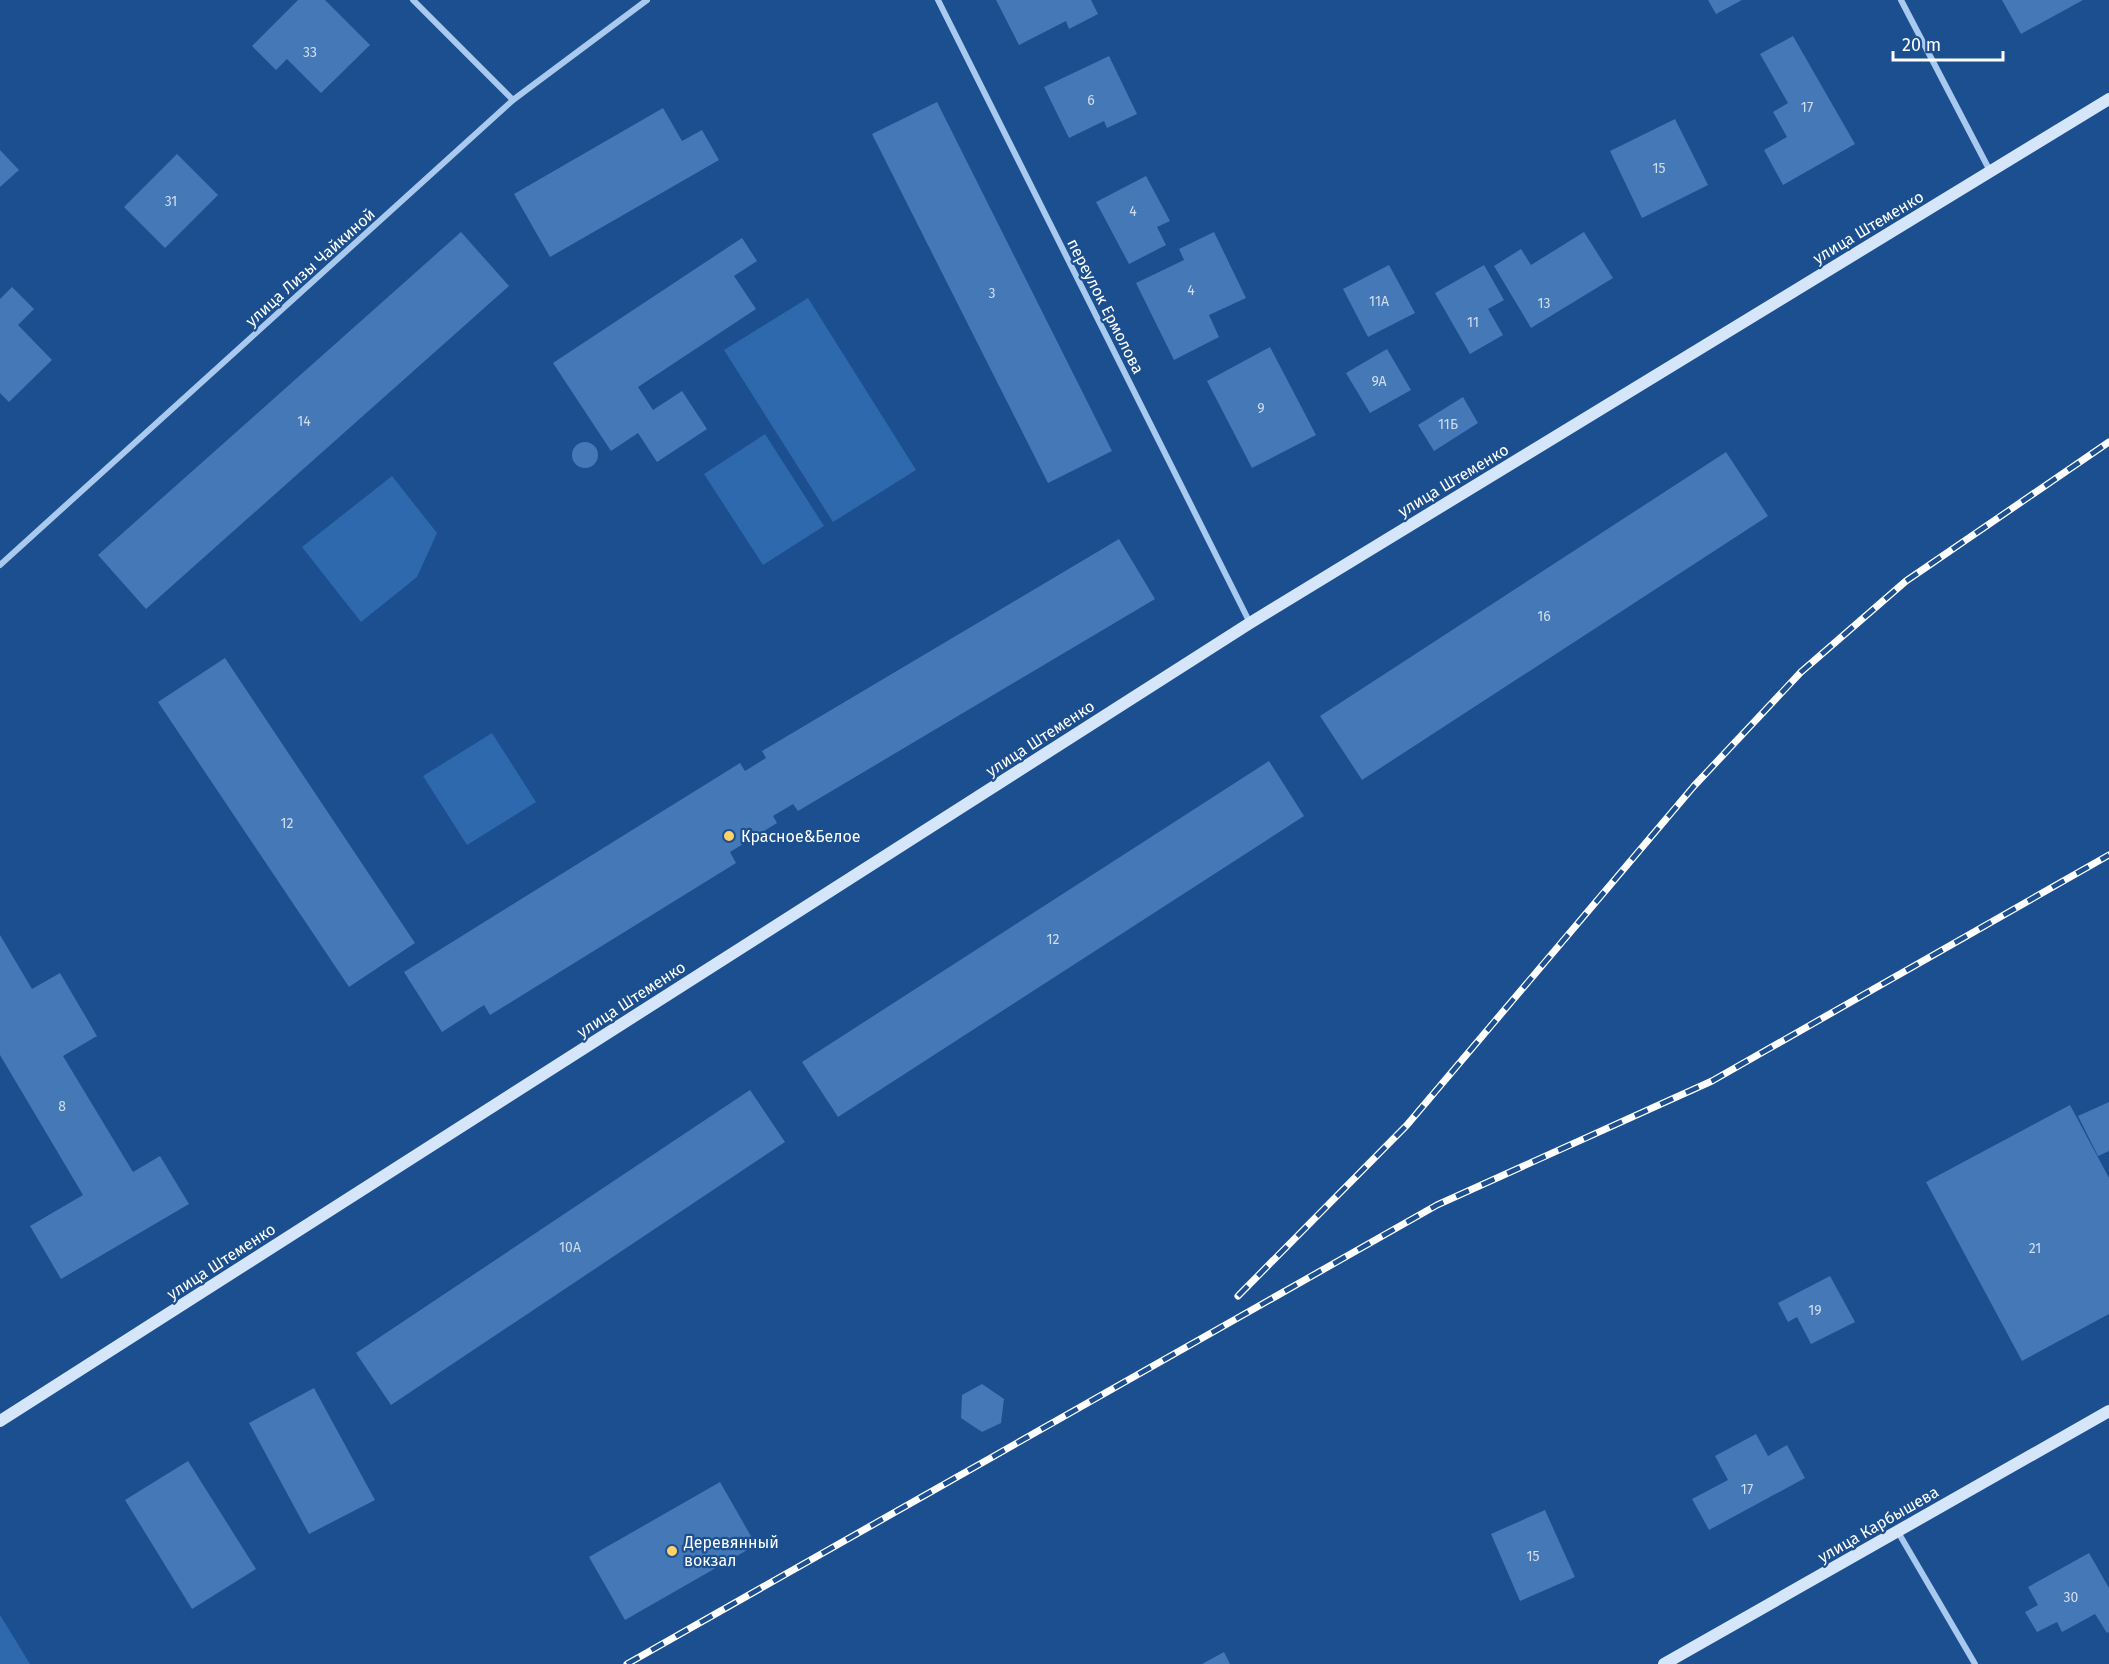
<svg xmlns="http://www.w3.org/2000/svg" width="2109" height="1664" viewBox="0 0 2109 1664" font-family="'Fira Sans',sans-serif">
<rect width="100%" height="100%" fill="#1b4f8f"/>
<g fill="#2e69ad">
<polygon points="808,298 916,470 833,522 724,350"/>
<polygon points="765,434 824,526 763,565 704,474"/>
<polygon points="392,476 437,533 417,577 361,622 302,547"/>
<polygon points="492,733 536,802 467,845 423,776"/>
<polygon points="0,1615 30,1664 0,1664"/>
</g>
<g fill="#4478b7">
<polygon points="298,0 325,0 370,45 321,93 287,59 276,70 252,46"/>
<polygon points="996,0 1091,0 1098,14 1069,29 1066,21 1019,45"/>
<polygon points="1708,0 1742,0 1716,14"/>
<polygon points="2002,0 2083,0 2021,34"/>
<polygon points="1793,36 1855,144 1783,185 1764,150 1787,137 1773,112 1788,103 1760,54"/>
<polygon points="1109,56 1137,114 1107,128 1104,121 1069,138 1044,87"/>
<polygon points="937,102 1112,451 1048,483 872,134"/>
<polygon points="663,108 682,141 702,130 719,160 550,257 514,194"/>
<polygon points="1675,119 1708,185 1642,218 1610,151"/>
<polygon points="0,150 19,170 0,187"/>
<polygon points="177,154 218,195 165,248 124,207"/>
<polygon points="1146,176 1170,221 1157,227 1166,245 1129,264 1096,202"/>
<polygon points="461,232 509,286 146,609 98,555"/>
<polygon points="1214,232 1246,298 1209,315 1219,337 1174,360 1136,283 1184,260 1179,249"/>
<polygon points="1584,232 1613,278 1531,328 1494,266 1521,249 1531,265"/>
<polygon points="742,238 757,261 734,276 756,309 638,387 653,410 682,391 707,429 657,462 638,433 611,451 553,363"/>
<polygon points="1389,265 1415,313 1368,337 1343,289"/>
<polygon points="1484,265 1504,300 1488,309 1503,335 1470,354 1435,293"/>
<polygon points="12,287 34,309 18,325 52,360 9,402 0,393 0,299"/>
<polygon points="1270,347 1316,435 1252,468 1207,381"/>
<polygon points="1387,349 1411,390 1370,413 1346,373"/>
<polygon points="1463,397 1478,423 1434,451 1418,425"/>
<circle cx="585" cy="455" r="13"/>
<polygon points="1726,452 1768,516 1362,780 1320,716"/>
<polygon points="1119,539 1155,599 798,811 793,804 773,816 777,823 730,852 736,863 490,1015 484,1005 442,1032 404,972 740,763 745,771 766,758 762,751"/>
<polygon points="225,658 415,943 349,987 158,702"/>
<polygon points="1269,761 1304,816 838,1117 802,1062"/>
<polygon points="0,935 32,989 60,973 97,1036 63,1056 133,1172 160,1156 189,1204 61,1279 30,1226 83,1195 0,1055"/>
<polygon points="750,1090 785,1142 391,1405 356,1353"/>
<polygon points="2109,1102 2109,1151 2098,1156 2078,1116"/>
<polygon points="2070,1105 2109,1178 2109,1314 2022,1361 1926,1182"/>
<polygon points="1830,1276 1855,1322 1811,1344 1797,1317 1788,1322 1778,1303"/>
<polygon points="982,1384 1004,1399 1001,1423 982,1432 961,1418 962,1395"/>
<polygon points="314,1388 375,1500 309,1534 249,1423"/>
<polygon points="1756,1434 1768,1456 1787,1445 1805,1478 1709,1530 1692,1499 1728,1480 1715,1456"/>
<polygon points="188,1461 256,1569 192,1609 125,1500"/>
<polygon points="720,1482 756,1545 625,1620 589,1557"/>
<polygon points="1545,1510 1575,1577 1520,1601 1491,1534"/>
<polygon points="2089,1553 2109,1588 2109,1632 2107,1633 2095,1614 2062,1632 2057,1622 2037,1632 2025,1612 2038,1605 2028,1587"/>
<polygon points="1224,1652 1230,1664 1202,1664"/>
</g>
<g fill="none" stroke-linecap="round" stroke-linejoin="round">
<g stroke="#a9c9ee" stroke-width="6">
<polyline points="413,0 513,100"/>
<polyline points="938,0 1250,623"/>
<polyline points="1901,0 1990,171"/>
<polyline points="0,565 513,100 647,0"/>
<polyline points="1898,1532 1975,1664"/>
</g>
<g stroke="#d6e6fa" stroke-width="12">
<polyline points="0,1421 1250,623 2109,99"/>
<polyline points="1664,1664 2109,1411"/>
</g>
<g stroke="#fff" stroke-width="7">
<g id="rail">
<polyline points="1238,1296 1407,1125 1694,786 1801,672 1906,581 2109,442"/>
<polyline points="627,1664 1437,1205 1712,1081 2109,855"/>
</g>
</g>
<use href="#rail" stroke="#1b4f8f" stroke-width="4.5" stroke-dasharray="14" stroke-linecap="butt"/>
</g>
<g fill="#ffd166" stroke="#1b4f8f" stroke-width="2">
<circle cx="729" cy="836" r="6"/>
<circle cx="672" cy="1551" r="6"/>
</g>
<g text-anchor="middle" stroke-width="4.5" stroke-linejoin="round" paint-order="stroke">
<g font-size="14" fill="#d0dded">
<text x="310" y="57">33</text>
<text x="1091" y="105">6</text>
<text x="1807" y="112">17</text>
<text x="1659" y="173">15</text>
<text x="171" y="206">31</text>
<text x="1133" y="216">4</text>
<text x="1191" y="295">4</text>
<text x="992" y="298">3</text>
<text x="1379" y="306">11А</text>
<text x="1544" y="308">13</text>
<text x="1473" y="327">11</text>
<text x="1379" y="386">9А</text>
<text x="1261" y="413">9</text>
<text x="304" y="426">14</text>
<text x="1448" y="429">11Б</text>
<text x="1544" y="621">16</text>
<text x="287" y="828">12</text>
<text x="1053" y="944">12</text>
<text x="62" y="1111">8</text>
<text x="570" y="1252">10А</text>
<text x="2035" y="1253">21</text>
<text x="1815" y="1315">19</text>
<text x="1747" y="1494">17</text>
<text x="1533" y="1561">15</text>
<text x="2071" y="1602">30</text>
</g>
<g font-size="16" fill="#fff" stroke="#1b4f8f">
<text transform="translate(1868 227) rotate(-31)" y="6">улица Штеменко</text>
<text transform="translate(310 267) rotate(-42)" y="6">улица Лизы Чайкиной</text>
<text transform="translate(1106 306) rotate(63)" y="6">переулок Ермолова</text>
<text transform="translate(1453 480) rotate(-31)" y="6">улица Штеменко</text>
<text transform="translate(1040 738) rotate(-33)" y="6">улица Штеменко</text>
<text transform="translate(631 999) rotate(-33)" y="6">улица Штеменко</text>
<text transform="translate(221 1261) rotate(-33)" y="6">улица Штеменко</text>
<text transform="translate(1878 1524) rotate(-30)" y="6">улица Карбышева</text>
</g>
<g font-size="16" fill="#fff" stroke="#1b4f8f" text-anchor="start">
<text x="741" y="842">Красное&amp;Белое</text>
<text x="684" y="1548">Деревянный<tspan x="684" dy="18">вокзал</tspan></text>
</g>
</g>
<path d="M1893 51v9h110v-9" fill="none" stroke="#ffffff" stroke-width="3"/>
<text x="1902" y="51" font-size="18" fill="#ffffff" stroke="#1b4f8f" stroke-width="4.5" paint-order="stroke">20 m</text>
</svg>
